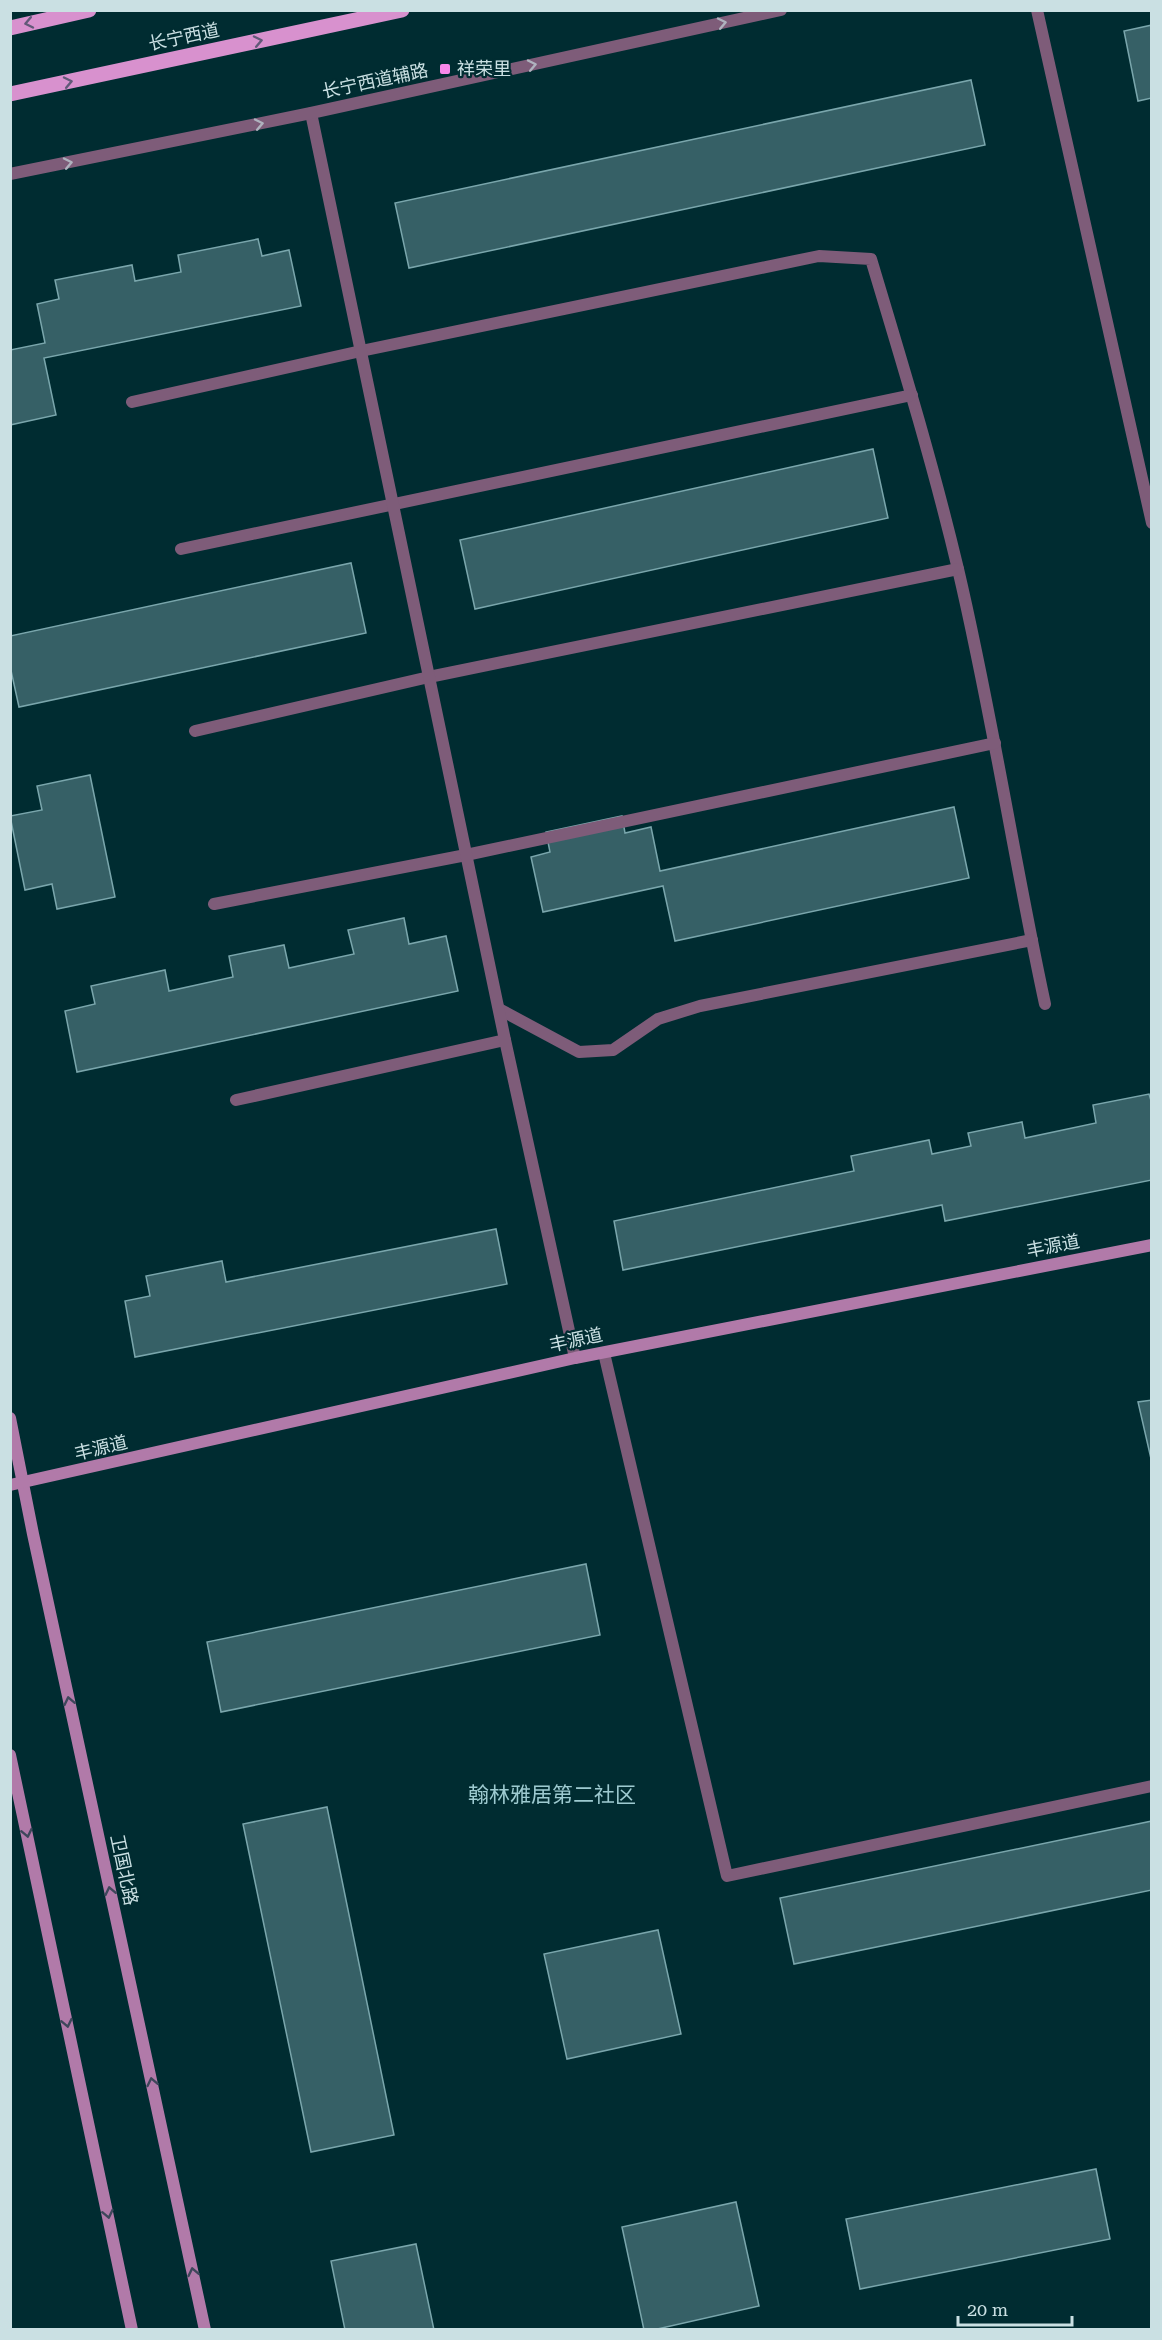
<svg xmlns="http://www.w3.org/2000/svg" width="1162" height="2340" viewBox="0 0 1162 2340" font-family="'Roboto Serif','Noto Sans SC',serif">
<rect width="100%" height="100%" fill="#002c31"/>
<g fill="#366066" stroke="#7aa6ac" stroke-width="1.5">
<polygon points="1152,25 1152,98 1138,101 1124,31"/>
<polygon points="971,80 985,145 409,268 395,203"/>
<polygon points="258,239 262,256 289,250 301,306 44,358 56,415 10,425 10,350 45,343 37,304 59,299 55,280 132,265 135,281 181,272 178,255"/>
<polygon points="873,449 888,518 475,609 460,540"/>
<polygon points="351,563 366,633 19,707 10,666 10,636"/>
<polygon points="90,775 115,897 57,909 52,884 25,890 10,816 42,810 37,786"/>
<polygon points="954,807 969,878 675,941 663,886 543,912 531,857 550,852 546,832 622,816 625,833 651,827 660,871"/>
<polygon points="404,918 409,944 446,936 458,991 77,1072 65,1011 95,1004 91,986 165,970 169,991 233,977 229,956 284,945 289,968 354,954 348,930"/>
<polygon points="1149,1094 1152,1104 1152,1180 945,1221 942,1205 623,1270 614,1221 854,1171 851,1156 929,1140 932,1154 971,1146 968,1133 1022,1122 1025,1138 1096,1123 1093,1105"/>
<polygon points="496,1229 507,1284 135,1357 125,1301 150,1296 146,1276 222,1261 226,1282"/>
<polygon points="1152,1400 1152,1463 1138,1402"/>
<polygon points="586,1564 600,1635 221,1712 207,1642"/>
<polygon points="327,1807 394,2135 311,2152 243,1824"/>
<polygon points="1152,1821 1152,1890 794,1964 780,1898"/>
<polygon points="658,1930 681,2034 567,2059 544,1954"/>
<polygon points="1096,2169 1110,2239 860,2289 846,2219"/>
<polygon points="736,2202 759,2306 653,2330 644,2330 622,2227"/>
<polygon points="416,2244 434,2330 345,2330 331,2261"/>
</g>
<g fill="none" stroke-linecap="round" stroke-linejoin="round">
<g stroke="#7e5c79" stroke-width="12">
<path d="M132 402 361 351 819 256 871 259C902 362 933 464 958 569 992 713 1014 860 1045 1004"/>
<polyline points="181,549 912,395"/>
<polyline points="195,731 429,677 958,569"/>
<polyline points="214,904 466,855 995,743"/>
<polyline points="499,1009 579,1052 613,1050 658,1019 700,1006 1032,940"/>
<polyline points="236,1100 505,1040"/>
<polyline points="604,1353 727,1876 1152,1786"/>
</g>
<g stroke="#7e5c79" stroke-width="12">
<polyline points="1037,10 1152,523"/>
<polyline points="311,113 505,1040 575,1358"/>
<polyline points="10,174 311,113 781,10"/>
</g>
<g stroke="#b17aa9" stroke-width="12">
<polyline points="10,1418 33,1534 205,2330"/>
<polyline points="10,1485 575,1358 1152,1245"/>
<polyline points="10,1755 132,2330"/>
</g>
<g stroke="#d891ce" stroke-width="15">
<polyline points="10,28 89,10"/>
<polyline points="10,94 402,10"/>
</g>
</g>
<defs><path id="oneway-chevron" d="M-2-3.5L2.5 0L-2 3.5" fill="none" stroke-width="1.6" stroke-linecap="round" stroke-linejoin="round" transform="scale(1.5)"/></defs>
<g stroke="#615978">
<use href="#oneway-chevron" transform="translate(29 23) rotate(168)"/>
<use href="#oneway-chevron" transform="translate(258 41) rotate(-12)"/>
<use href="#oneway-chevron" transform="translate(68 82) rotate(-12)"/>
</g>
<g stroke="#afb2be">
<use href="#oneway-chevron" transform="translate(722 23) rotate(-12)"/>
<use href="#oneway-chevron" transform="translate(532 65) rotate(-12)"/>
<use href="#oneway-chevron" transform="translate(259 124) rotate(-12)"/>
<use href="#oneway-chevron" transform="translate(68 163) rotate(-12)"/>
</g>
<g stroke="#3e475b">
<use href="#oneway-chevron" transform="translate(69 1701) rotate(-102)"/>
<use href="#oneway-chevron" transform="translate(27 1833) rotate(78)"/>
<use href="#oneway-chevron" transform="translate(110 1891) rotate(-102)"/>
<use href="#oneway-chevron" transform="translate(67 2023) rotate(78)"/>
<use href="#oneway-chevron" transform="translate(152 2082) rotate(-102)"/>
<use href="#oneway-chevron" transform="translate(108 2214) rotate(78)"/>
<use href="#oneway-chevron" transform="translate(193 2272) rotate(-102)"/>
</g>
<rect fill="#f888ea" stroke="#002c31" stroke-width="2" x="439" y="63" width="12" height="12" rx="3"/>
<g text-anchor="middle" stroke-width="4.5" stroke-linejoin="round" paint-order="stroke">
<g font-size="18" fill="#cae0e3" stroke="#002c31">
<text transform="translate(184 37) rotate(-12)" y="6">长宁西道</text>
<text transform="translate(375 81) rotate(-12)" y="6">长宁西道辅路</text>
<text transform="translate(1053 1246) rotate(-11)" y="6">丰源道</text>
<text transform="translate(576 1340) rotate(-12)" y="6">丰源道</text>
<text transform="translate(101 1448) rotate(-13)" y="6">丰源道</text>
<text transform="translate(124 1870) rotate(78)" y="6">卫国北路</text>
</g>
<g font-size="18" fill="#cae0e3" stroke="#002c31" text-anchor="start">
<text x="457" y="75">祥荣里</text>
</g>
<g font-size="21" fill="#9dcad0" stroke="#002c31">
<text x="552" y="1802">翰林雅居第二社区</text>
</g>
</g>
<rect width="1162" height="2340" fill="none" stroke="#cae0e3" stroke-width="24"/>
<path d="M958 2316v9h114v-9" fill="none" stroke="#cae0e3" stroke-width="3"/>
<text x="967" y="2316" font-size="18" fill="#cae0e3" stroke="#002c31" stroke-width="4.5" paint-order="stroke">20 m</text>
</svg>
